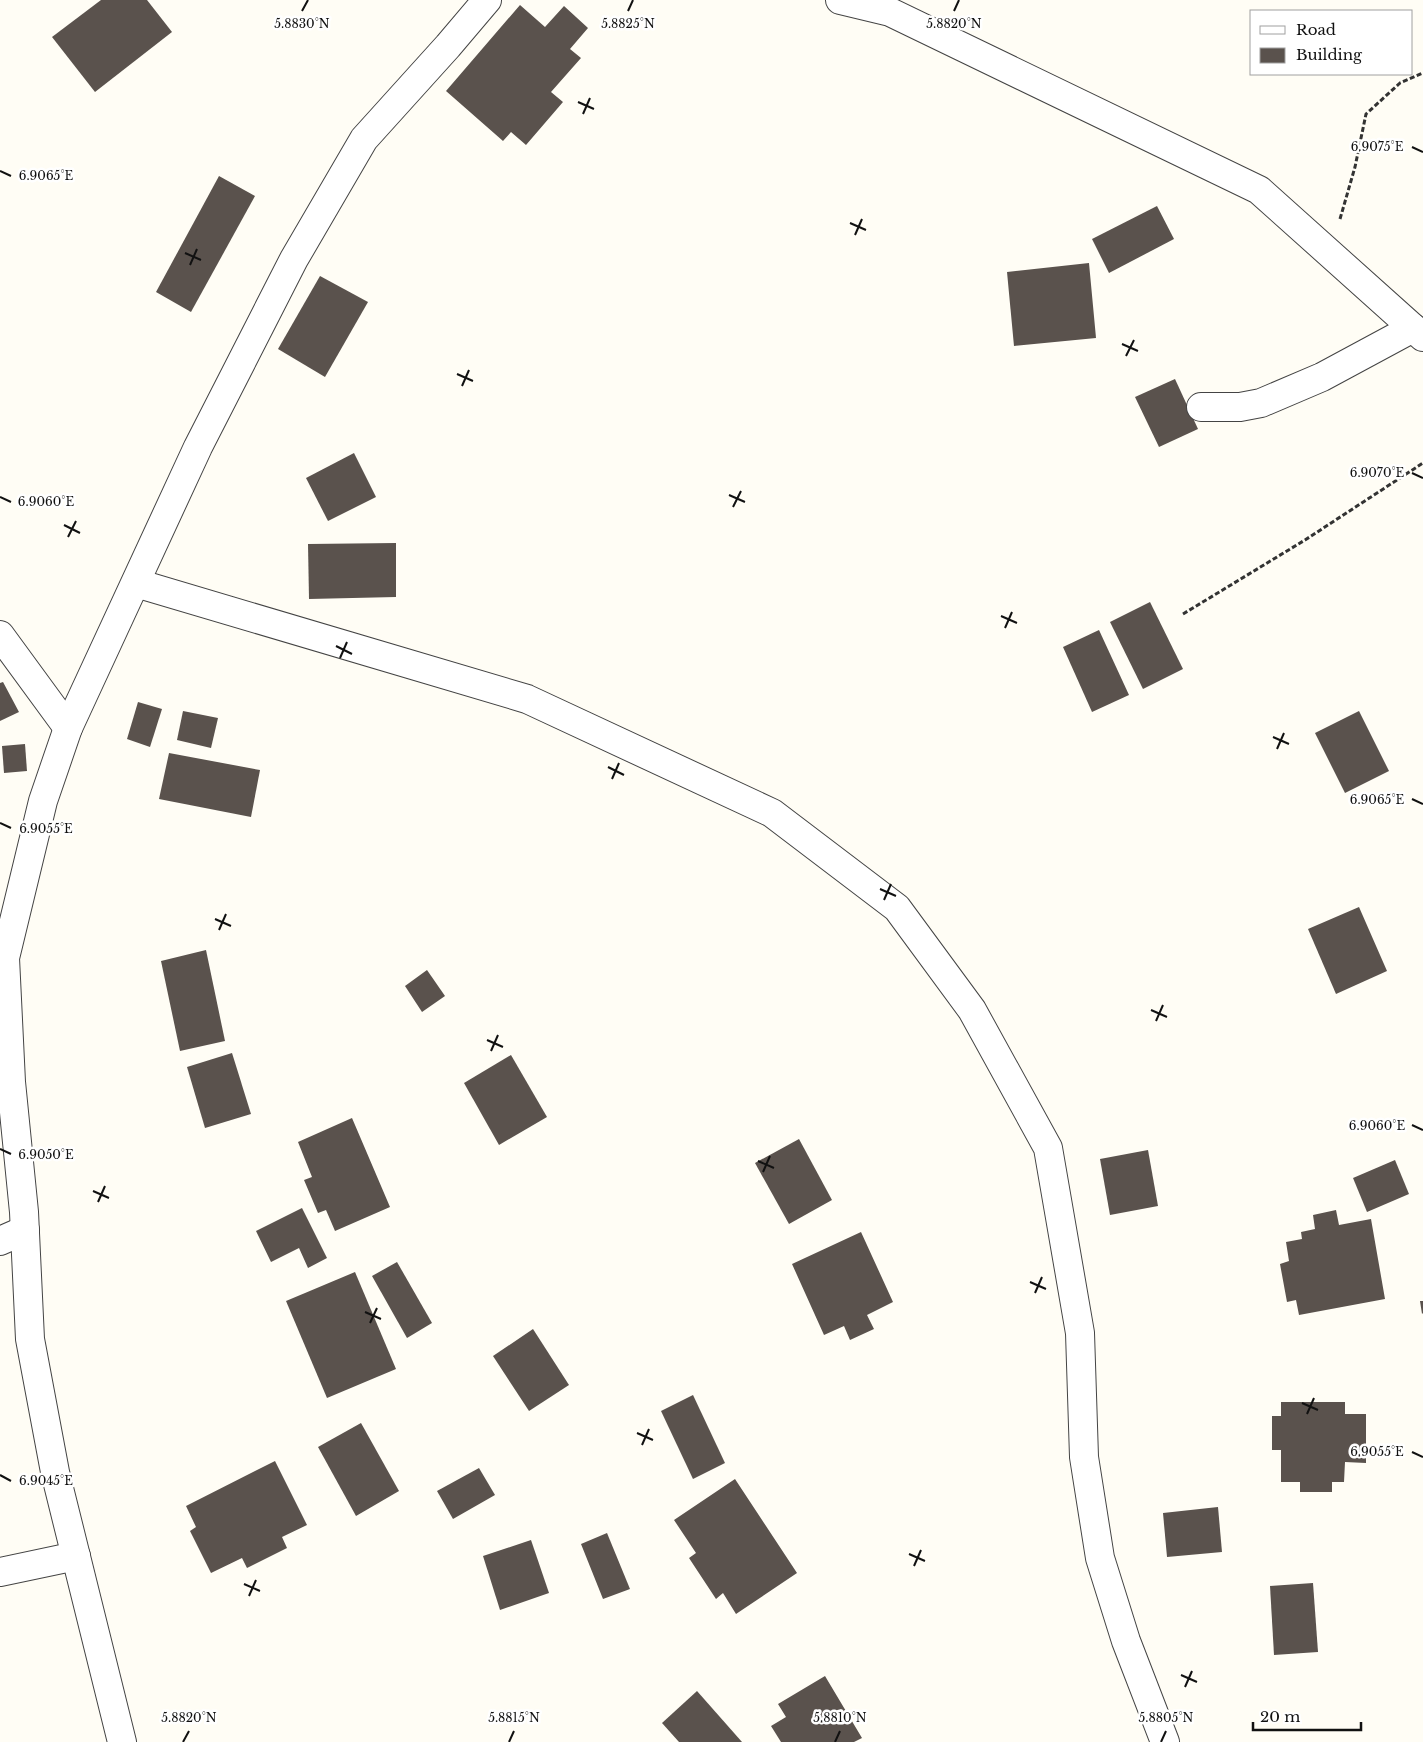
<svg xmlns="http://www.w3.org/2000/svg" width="1423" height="1742" viewBox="0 0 1423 1742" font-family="'Libre Baskerville',serif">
<rect width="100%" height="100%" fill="#fffdf5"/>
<g fill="#5a524d">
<polygon points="101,0 147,0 172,32 95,92 52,37"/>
<polygon points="520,5 545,27 564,6 588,28 570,49 581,58 551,92 563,102 526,145 511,132 503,141 446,91"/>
<polygon points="219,176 255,196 191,312 156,292"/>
<polygon points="1157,206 1174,239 1109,273 1092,239"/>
<polygon points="1089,263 1096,338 1014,346 1007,272"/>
<polygon points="320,276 368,302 325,377 278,349"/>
<polygon points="1175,379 1198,429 1159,447 1135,397"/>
<polygon points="354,453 376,497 328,521 306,478"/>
<polygon points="396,543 396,597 309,599 308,544"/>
<polygon points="1150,602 1183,669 1143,689 1110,622"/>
<polygon points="1099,630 1129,695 1092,712 1063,647"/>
<polygon points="3,682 19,712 0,721 0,683"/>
<polygon points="138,702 162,709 150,747 127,739"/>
<polygon points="183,711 218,718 211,748 177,740"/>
<polygon points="1359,711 1389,771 1345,793 1315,733"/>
<polygon points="25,744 27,771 4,773 2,746"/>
<polygon points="169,753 260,770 251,817 159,799"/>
<polygon points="1359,907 1387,971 1336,994 1308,929"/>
<polygon points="206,950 225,1041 180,1051 161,961"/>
<polygon points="427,970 445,996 422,1012 405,986"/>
<polygon points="232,1053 251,1114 205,1128 187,1067"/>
<polygon points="511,1055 547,1117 499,1145 464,1083"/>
<polygon points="352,1118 390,1207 335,1231 326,1210 318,1213 304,1180 312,1177 298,1142"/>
<polygon points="799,1139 832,1200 789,1224 755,1163"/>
<polygon points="1148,1150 1158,1206 1110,1215 1100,1159"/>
<polygon points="1395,1160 1409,1194 1367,1212 1353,1178"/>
<polygon points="302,1208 327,1258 308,1268 299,1248 271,1262 256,1231"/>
<polygon points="1336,1210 1339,1225 1371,1219 1385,1299 1299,1315 1296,1300 1287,1302 1280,1264 1289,1261 1286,1242 1302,1239 1301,1232 1315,1229 1313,1215"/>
<polygon points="861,1232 893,1302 867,1315 874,1329 850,1340 844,1326 824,1335 792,1264"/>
<polygon points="397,1262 432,1323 407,1338 372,1276"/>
<polygon points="355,1272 396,1369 327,1398 286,1301"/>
<polygon points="1420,1301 1423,1301 1423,1313 1422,1314"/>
<polygon points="533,1329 569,1385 529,1411 493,1356"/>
<polygon points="693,1395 725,1463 693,1479 661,1411"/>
<polygon points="1281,1402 1345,1402 1345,1414 1366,1414 1366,1463 1345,1462 1344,1482 1332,1482 1332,1492 1300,1492 1300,1482 1281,1482 1281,1450 1272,1450 1272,1416 1281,1416"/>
<polygon points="361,1423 399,1491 356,1516 318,1447"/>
<polygon points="275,1461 307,1525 282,1537 287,1548 247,1568 242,1558 211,1573 190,1531 196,1527 186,1506"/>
<polygon points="479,1468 495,1495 453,1519 437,1491"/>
<polygon points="735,1479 797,1573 736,1614 723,1593 716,1599 689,1558 696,1553 674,1520"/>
<polygon points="1218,1507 1222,1552 1167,1557 1163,1513"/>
<polygon points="607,1533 630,1589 603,1599 581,1544"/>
<polygon points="531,1540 549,1593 500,1610 483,1556"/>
<polygon points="1313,1583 1318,1652 1274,1655 1270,1586"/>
<polygon points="825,1676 862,1738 854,1742 781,1742 771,1726 786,1717 778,1704"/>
<polygon points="697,1691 742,1742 679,1742 662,1723"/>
</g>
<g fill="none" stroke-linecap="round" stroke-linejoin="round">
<g stroke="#444" stroke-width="30">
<g id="minor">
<polyline points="840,0 890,12 1259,190 1423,337"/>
<polyline points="1201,407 1240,407 1261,403 1322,377 1413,328"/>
<polyline points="136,583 527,699 772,813 897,908 972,1010 1048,1148 1080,1333 1084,1457 1100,1558 1126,1641 1165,1742"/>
<polyline points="0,635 68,728"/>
<polyline points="0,1241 25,1230"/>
<polyline points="0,1572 76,1556"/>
<polyline points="122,1742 55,1472 30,1339 24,1212 11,1082 5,958 43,801 68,728 198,447 294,259 364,139 448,46 487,0"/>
</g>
</g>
<g stroke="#333" stroke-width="3" stroke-dasharray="5 2.5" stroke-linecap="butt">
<polyline points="1340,219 1355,167 1366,114 1400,83 1423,73"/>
<polyline points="1183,614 1305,540 1423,463"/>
</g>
<use href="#minor" stroke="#fff" stroke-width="28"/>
</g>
<path fill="none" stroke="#111" stroke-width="2" d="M302 11 308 0M628 11 633 0M954 11 959 0M578 102 594 109M583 114 590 98M1412 147 1423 152M0 171 11 176M850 223 866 230M855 235 862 219M185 253 201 260M190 265 197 249M1122 344 1138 351M1126 356 1134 340M457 374 473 381M462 386 469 370M1412 473 1423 478M729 495 745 502M0 497 11 502M733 507 741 491M64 525 80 533M68 537 76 521M1001 616 1017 623M1005 628 1012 612M336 646 352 654M340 658 347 642M1273 737 1289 744M1277 749 1284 733M608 767 624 775M612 779 619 763M1412 799 1423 804M0 823 11 828M880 889 896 896M884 900 891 884M215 919 231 926M219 930 226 914M1151 1010 1167 1017M1156 1021 1163 1005M487 1040 503 1047M491 1051 498 1035M1412 1125 1423 1130M0 1149 11 1154M758 1161 774 1168M763 1172 770 1156M93 1191 109 1198M98 1202 105 1186M1030 1282 1046 1289M1035 1293 1042 1277M365 1312 381 1319M370 1323 377 1308M1302 1403 1318 1410M1307 1414 1314 1398M637 1433 653 1440M642 1445 649 1429M1412 1452 1423 1457M0 1475 11 1481M909 1554 925 1561M914 1566 921 1550M244 1584 260 1591M249 1596 256 1580M1181 1675 1197 1682M1185 1687 1192 1671M183 1742 189 1731M509 1742 514 1731M835 1742 840 1731M1161 1742 1166 1731"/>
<g font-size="12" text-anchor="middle" fill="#111" stroke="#fff" stroke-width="5" stroke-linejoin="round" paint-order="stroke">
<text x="302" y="28">5.8830°N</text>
<text x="628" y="28">5.8825°N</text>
<text x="954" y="28">5.8820°N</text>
<text x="1377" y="151">6.9075°E</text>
<text x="46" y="180">6.9065°E</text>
<text x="1377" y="477">6.9070°E</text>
<text x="46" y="506">6.9060°E</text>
<text x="1377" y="804">6.9065°E</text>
<text x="46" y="833">6.9055°E</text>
<text x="1377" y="1130">6.9060°E</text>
<text x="46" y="1159">6.9050°E</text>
<text x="1377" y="1456">6.9055°E</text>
<text x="46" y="1485">6.9045°E</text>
<text x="189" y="1722">5.8820°N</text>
<text x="514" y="1722">5.8815°N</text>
<text x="840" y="1722">5.8810°N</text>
<text x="1166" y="1722">5.8805°N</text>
</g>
<rect x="1250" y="10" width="162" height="65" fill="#ffffff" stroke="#a0a0a0"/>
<rect x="1260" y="26" width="25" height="8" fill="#ffffff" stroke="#a0a0a0"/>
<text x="1296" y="35" font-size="15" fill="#111111">Road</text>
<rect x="1260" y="48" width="25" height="15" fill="#5a524d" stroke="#a0a0a0"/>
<text x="1296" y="60" font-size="15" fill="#111111">Building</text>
<path d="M1253 1722v8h108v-8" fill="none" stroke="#111111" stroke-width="2.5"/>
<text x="1260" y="1722" font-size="15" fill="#111111" stroke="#ffffff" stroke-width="4" paint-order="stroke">20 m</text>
</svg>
